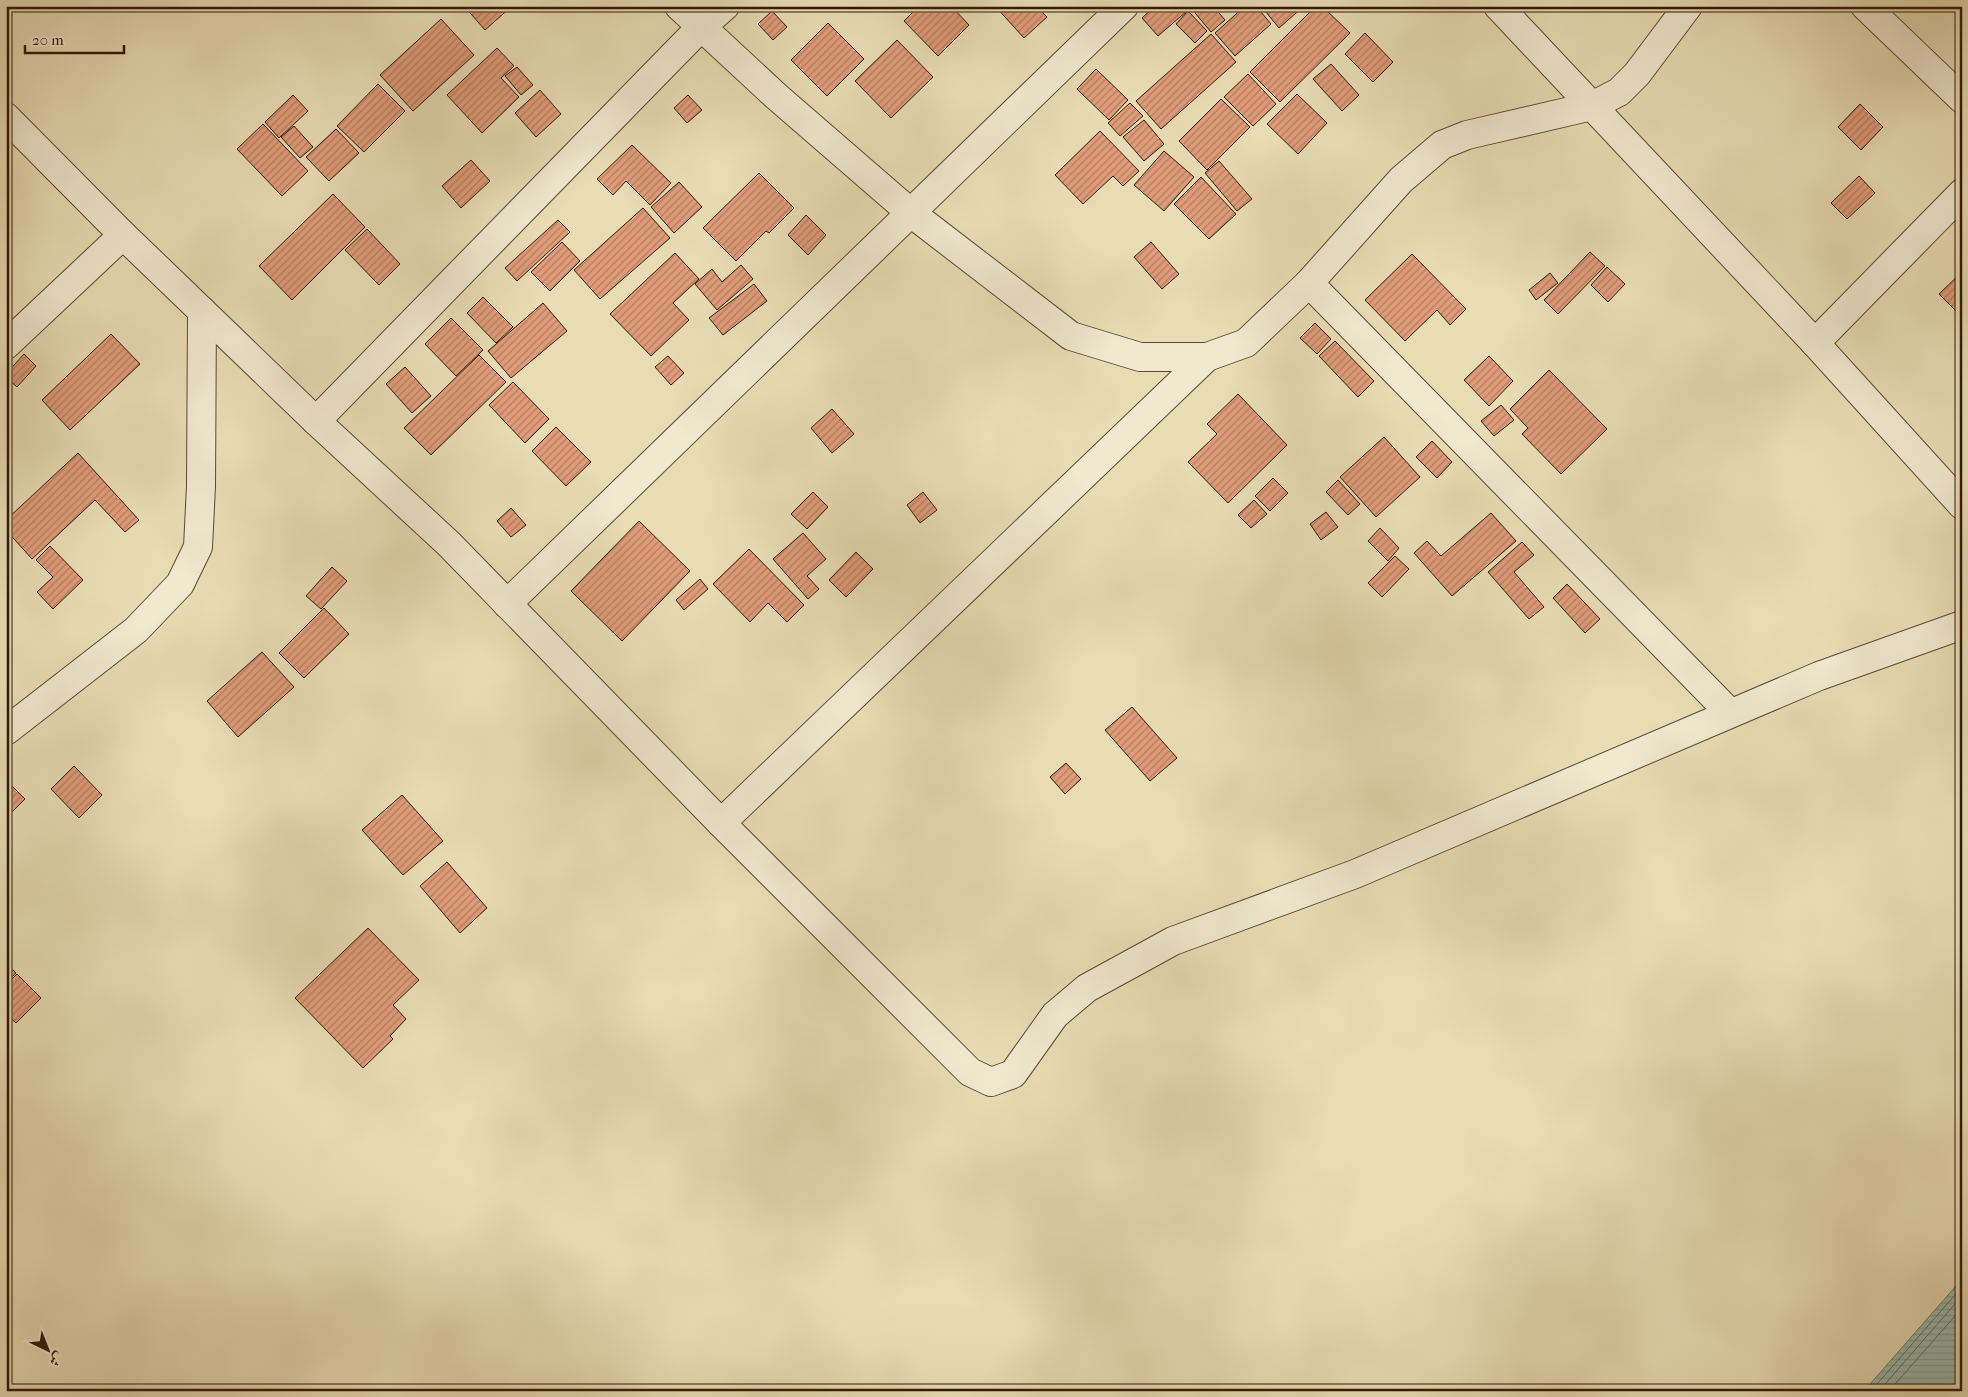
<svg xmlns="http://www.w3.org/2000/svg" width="1968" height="1397" viewBox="0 0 1968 1397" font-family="'IM FELL French Canon',Amiri,serif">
<defs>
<pattern id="water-rules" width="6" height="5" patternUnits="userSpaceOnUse" patternTransform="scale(1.25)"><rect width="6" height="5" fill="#97bbaf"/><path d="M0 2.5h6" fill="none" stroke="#82a095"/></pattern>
<pattern id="building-hatch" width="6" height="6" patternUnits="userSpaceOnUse" patternTransform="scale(1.25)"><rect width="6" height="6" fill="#df9c7a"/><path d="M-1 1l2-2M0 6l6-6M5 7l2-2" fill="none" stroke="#b57e62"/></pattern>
</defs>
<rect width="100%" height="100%" fill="#e8dcb5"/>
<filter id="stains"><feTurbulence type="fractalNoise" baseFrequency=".004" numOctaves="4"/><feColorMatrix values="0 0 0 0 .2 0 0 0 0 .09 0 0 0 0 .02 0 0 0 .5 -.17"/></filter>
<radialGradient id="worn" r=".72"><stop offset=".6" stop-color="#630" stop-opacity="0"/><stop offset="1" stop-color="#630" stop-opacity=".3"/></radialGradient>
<polygon fill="url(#water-rules)" stroke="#6d7a6a" points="1962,1279 1962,1391 1864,1391"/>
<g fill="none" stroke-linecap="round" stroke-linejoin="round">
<g stroke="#636a59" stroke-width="1">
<polyline points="1871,1391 1962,1287"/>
<polyline points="1879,1391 1962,1296"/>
<polyline points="1889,1391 1962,1308"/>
</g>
</g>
<g fill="url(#building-hatch)" stroke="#2f1903">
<polygon points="464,6 512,6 485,30"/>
<polygon points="919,6 951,6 969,25 938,56 904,21"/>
<polygon points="982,6 992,6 987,11"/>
<polygon points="995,6 1036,6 1047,17 1024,38"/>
<polygon points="1155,6 1183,6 1187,11 1158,36 1142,18"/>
<polygon points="1203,6 1213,6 1225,20 1211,32 1195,13"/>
<polygon points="1245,6 1256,6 1271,24 1235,56 1215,33"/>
<polygon points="1261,6 1304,6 1279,28"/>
<polygon points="1316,6 1322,6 1350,33 1280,102 1250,72"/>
<polygon points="772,11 787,27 773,40 758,24"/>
<polygon points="1188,11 1207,31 1195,43 1176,24"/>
<polygon points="441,19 474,55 413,111 380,75"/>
<polygon points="828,23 864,59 827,96 791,60"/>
<polygon points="1365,33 1393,62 1373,82 1345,54"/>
<polygon points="1211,34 1236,62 1161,129 1136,101"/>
<polygon points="897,40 933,77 891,118 855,81"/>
<polygon points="497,48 514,66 501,78 519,97 482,133 447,95"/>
<polygon points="1331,64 1359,95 1342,111 1313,79"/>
<polygon points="517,67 533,85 521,95 505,76"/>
<polygon points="1096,69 1128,100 1109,120 1077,89"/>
<polygon points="1248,74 1276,104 1253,126 1224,97"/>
<polygon points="378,84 405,111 364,152 337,126"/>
<polygon points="540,90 561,114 536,137 515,113"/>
<polygon points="1297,94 1327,123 1298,154 1267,124"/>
<polygon points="293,95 308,111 279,138 265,122"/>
<polygon points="688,95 702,110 687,123 674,108"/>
<polygon points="1221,99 1250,127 1207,170 1179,141"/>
<polygon points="1130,103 1143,116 1120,136 1108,123"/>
<polygon points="1860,104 1883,127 1861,150 1838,127"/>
<polygon points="1144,120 1164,144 1144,161 1123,137"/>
<polygon points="263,124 308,171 282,196 237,149"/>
<polygon points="294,126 313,147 300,158 281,137"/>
<polygon points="336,129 359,153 329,181 306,157"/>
<polygon points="1100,131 1139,171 1123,186 1113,176 1083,204 1055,175"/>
<polygon points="632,145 671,183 650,205 626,181 613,195 597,179"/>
<polygon points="1164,151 1194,177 1164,211 1134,185"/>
<polygon points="471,160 490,181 461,208 442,186"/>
<polygon points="1219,161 1252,199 1237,211 1205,173"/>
<polygon points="759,173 794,208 769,233 766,231 736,261 703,228"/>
<polygon points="1859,176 1875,193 1847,219 1831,203"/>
<polygon points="1201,177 1236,214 1209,239 1174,204"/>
<polygon points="679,182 702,207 674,233 651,207"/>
<polygon points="333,194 365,227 292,300 259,266"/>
<polygon points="643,208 670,238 600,299 574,270"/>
<polygon points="806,215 826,235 808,255 788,235"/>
<polygon points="558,220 570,232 517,281 505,268"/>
<polygon points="367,229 400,264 379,285 345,250"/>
<polygon points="562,242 580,261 550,291 531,272"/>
<polygon points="1151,242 1179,274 1162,289 1134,257"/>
<polygon points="1590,252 1605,266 1558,314 1544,300"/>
<polygon points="675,253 699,279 673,303 689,320 651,356 610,314"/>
<polygon points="1412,254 1466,309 1450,325 1437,310 1405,341 1365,300"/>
<polygon points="741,265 753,279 717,310 695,284 712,269 722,282"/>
<polygon points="1607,267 1625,284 1608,302 1591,285"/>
<polygon points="1962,272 1962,317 1939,294"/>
<polygon points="1550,273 1558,283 1536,300 1529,290"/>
<polygon points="754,284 767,301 723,335 709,318"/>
<polygon points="483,297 513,327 496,343 467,313"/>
<polygon points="543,303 567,331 511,378 488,351"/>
<polygon points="451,318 483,350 456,376 425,344"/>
<polygon points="1315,323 1331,339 1317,354 1300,338"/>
<polygon points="111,334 140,364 70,430 42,400"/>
<polygon points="1335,341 1374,381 1358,397 1319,356"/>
<polygon points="24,354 36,366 17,387 6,377 6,374"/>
<polygon points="479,355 506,382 431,455 404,428"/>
<polygon points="668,356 684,373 671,385 655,367"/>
<polygon points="1489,356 1513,381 1489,406 1464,380"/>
<polygon points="405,367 431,396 412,413 386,384"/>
<polygon points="1549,370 1607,429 1561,474 1522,434 1528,428 1510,409"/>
<polygon points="513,382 549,419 525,443 489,405"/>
<polygon points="1238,394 1287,445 1228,503 1188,462 1217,434 1207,424"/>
<polygon points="1501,405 1514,420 1494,436 1481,421"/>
<polygon points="832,409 854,434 832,453 811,428"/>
<polygon points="556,427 591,462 566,486 532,451"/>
<polygon points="1384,437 1420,477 1376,517 1340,477"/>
<polygon points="1432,441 1452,462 1437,478 1416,457"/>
<polygon points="78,453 139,520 125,532 95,500 32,559 6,530 6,520"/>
<polygon points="1273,478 1288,493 1270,511 1255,496"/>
<polygon points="1338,480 1360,504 1348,515 1326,492"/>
<polygon points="813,492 828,507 807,529 791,514"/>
<polygon points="923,492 937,510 920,523 907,505"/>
<polygon points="1254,500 1267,514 1251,528 1238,515"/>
<polygon points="511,508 526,525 511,537 497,521"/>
<polygon points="1326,512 1338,527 1321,540 1310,524"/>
<polygon points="1491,513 1516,541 1452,596 1414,553 1427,541 1441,556"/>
<polygon points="639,521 690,571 622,641 571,591"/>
<polygon points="1380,528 1399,548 1388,561 1368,541"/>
<polygon points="803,533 826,559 807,576 819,589 808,599 773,559"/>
<polygon points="1522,542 1534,555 1514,572 1544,607 1529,619 1488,572"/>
<polygon points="50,546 83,580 53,609 37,592 53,577 36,560"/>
<polygon points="749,549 804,605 787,622 768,603 750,622 713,584"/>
<polygon points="856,552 873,569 846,597 829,580"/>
<polygon points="1395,556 1409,569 1382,597 1368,583"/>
<polygon points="332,567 347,581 321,609 306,596"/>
<polygon points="700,579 708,589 684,610 676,600"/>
<polygon points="1567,584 1600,619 1585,633 1553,598"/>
<polygon points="324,608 349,634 304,678 279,653"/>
<polygon points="262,652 294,687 238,737 207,701"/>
<polygon points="1132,707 1177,758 1150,781 1105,730"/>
<polygon points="1066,763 1081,779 1065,794 1050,777"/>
<polygon points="74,766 102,795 79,818 51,789"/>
<polygon points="6,780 25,799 6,818"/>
<polygon points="402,795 443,841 403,875 362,830"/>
<polygon points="447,862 487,908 460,933 420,886"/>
<polygon points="368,928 419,980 393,1005 406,1019 390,1036 393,1039 363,1068 295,998"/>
<polygon points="6,963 16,973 6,983"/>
<polygon points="17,974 41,998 16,1023 6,1014 6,985"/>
</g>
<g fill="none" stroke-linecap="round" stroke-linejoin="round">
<g stroke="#5d4a30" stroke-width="30">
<g id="street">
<polyline points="679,6 776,96 911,213 1071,336 1140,357 1207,357 1246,343 1309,283 1401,180 1442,145 1467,135 1592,106 1619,92 1637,74 1688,6"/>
<polyline points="1498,6 1815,343 1962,505"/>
<polyline points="1865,6 1962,99"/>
<polyline points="6,117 123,235 316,421 449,544 721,823 970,1072 991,1082 1013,1074 1055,1015 1087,988 1173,941 1355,874 1819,676 1962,625"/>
<polyline points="1309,283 1730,713"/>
<polyline points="1815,343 1962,193"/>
<polyline points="6,345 123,235"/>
<polyline points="316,421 700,28 725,6"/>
<polyline points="507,604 1124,6"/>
<polyline points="6,731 136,630 180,584 198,547 201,486 202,311"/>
<polyline points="721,823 1207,357"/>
</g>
</g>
<use href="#street" stroke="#f0e8cf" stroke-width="28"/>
</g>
<rect width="1968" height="1397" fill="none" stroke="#e8dcb5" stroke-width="25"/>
<rect x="8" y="8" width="1953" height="1382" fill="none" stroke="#2f1903" stroke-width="2.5"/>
<rect x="12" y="12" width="1943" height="1372" fill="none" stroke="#2f1903"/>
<g transform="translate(48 1350) rotate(137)" stroke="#f0e8cf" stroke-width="4" paint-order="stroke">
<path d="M0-4L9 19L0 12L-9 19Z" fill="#2f1903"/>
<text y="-8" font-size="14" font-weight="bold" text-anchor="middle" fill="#2f1903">ش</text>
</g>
<path d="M25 45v8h99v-8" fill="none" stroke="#2f1903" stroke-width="2.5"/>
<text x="32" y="45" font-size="15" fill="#2f1903" stroke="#f0e8cf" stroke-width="4" paint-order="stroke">20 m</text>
<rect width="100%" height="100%" filter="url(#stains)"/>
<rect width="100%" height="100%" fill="url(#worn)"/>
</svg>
